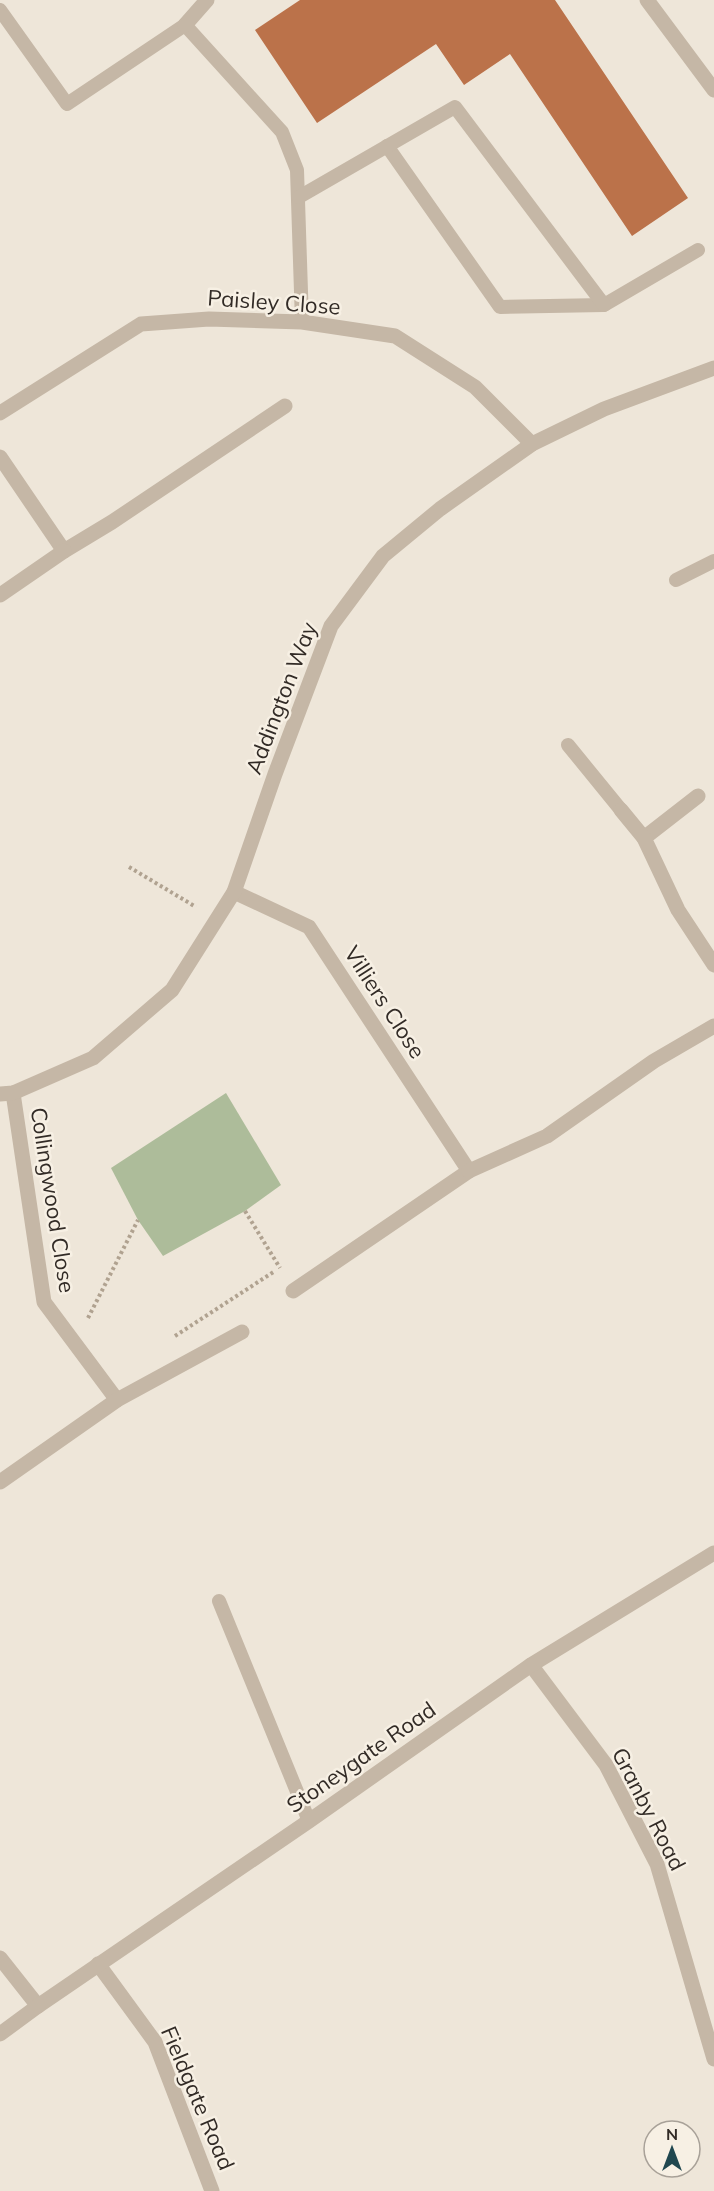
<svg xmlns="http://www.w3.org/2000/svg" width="714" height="2191" viewBox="0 0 714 2191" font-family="Mulish,sans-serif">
<rect width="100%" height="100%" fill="#eee6d9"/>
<polygon fill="#adbc9a" points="226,1093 281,1185 245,1211 163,1256 138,1220 111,1168"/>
<polygon fill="#bb724a" points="300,0 555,0 688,198 632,236 510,54 464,85 436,44 317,123 255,30"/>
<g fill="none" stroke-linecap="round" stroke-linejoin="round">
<g stroke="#b0a290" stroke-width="4" stroke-dasharray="3 3" stroke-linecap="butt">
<polyline points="129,867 196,907"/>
<polyline points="245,1211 280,1268"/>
<polyline points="88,1318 138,1220"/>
<polyline points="175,1336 275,1271"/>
</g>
<g stroke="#c5b7a6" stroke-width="14">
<polyline points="0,10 67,104 185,25 282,132 297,170 302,322"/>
<polyline points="387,146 500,307 604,305 698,250"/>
<polyline points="299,197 455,107 604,305"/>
<polyline points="676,580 714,561"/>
<polyline points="568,745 621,810"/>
<polyline points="219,1601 309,1821"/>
</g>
<g stroke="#c5b7a6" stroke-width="15">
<polyline points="647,0 714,90"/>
<polyline points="185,25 207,0"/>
<polyline points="0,413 141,324 209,319 302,322 395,336 475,387 532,444"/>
<polyline points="0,457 64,551 112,522 285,406"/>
<polyline points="0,595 64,551"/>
<polyline points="698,796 644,838 678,910 714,965"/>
<polyline points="621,810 644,838"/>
<polyline points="234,892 309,927 469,1171 293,1291"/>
<polyline points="13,1093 44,1302 117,1400"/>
<polyline points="0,1094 13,1093 93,1058 172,990 234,892 275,774 331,626 383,556 440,509 532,444 604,409 714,368"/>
<polyline points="469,1171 547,1136 654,1061 714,1026"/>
<polyline points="0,1482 117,1400 242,1332"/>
<polyline points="531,1665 606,1765 657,1864 714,2059"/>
<polyline points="0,1958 38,2006"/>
<polyline points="98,1964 155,2042 212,2191"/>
<polyline points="0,2034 38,2006 309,1821 531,1665 714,1553"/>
</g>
</g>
<g text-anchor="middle" stroke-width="5" stroke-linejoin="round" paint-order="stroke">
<g font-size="22" fill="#322b26" stroke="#f7f0e4">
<text transform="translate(274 302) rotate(4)" y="8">Paisley Close</text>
<text transform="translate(281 698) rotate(-69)" y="8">Addington Way</text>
<text transform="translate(385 1002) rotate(57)" y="8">Villiers Close</text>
<text transform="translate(53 1200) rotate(81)" y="8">Collingwood Close</text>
<text transform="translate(361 1757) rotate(-35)" y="8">Stoneygate Road</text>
<text transform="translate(649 1809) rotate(63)" y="8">Granby Road</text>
<text transform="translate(198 2098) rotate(67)" y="8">Fieldgate Road</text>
</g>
</g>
<g transform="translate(672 2149)"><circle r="28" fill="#f7f0e4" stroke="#a8a198" stroke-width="1.5"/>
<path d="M0-4.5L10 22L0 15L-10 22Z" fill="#20474f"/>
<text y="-9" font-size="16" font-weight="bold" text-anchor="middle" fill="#322b26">N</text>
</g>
</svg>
